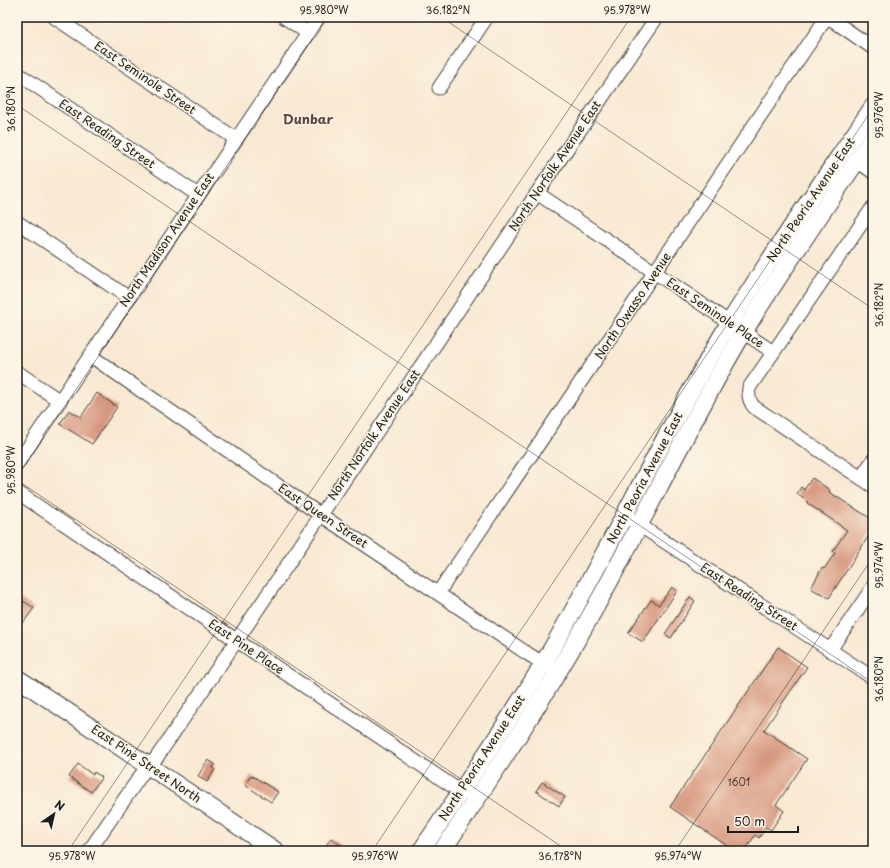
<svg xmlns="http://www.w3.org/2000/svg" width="890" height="868" viewBox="0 0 890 868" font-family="'Playpen Sans',sans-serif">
<rect width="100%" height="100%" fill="#fcf5e5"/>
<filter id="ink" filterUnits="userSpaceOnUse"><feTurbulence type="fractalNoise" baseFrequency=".025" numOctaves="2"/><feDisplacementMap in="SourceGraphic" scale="8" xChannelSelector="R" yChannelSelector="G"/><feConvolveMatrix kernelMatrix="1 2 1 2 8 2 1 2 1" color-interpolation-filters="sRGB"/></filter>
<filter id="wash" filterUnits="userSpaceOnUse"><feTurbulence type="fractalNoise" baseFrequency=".012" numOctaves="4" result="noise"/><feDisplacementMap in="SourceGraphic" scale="16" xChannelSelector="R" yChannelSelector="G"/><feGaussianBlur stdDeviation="0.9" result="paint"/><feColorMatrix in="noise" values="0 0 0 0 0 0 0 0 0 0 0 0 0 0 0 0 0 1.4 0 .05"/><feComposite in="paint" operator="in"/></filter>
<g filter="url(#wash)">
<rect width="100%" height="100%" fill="#f9e9d3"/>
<g id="blocks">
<g fill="#d7977f">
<polygon points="97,393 117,407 92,444 60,424 69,410 81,417"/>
<polygon points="812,478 830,490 829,492 873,520 873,529 829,598 820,592 819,593 811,588 822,568 824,569 835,553 833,551 847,530 807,503 808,502 797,494 801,487 804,490"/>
<polygon points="672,587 677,591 643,642 628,633 651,600 659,605"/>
<polygon points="17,597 34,608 23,623 17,619"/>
<polygon points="690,597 695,601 671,638 665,634"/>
<polygon points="778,647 807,667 764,730 807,759 776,805 784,811 771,830 766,827 759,838 755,835 745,851 735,851 670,807"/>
<polygon points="208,760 215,764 213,768 215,769 207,782 198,776"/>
<polygon points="78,764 93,775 94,772 102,777 91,792 69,777"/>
<polygon points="251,775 278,792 271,802 245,785"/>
<polygon points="542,782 565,797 559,806 536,791"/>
<polygon points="331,838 349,851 330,851 325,847"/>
</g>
</g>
</g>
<g filter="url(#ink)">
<use href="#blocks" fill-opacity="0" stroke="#3d3b37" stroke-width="1"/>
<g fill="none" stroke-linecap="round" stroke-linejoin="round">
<g stroke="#3d3b37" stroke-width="15">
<g id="minor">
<polyline points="54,17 236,139"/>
<polyline points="284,17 308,33"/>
<polyline points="828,17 873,48"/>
<polyline points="17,73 198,195"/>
<polyline points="439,88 487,17"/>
<polyline points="857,161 873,172"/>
<polyline points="537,193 773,352"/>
<path d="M873 207 749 388C748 396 749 401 754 407L873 486"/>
<polyline points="17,222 129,298"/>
<polyline points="91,356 312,509 528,654 551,668"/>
<polyline points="17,372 60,401"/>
<polyline points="17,464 319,17"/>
<polyline points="861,478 873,460"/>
<polyline points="17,492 461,792 469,795"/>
<polyline points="633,521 873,678"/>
<polyline points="438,593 827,17"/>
<polyline points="830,650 873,587"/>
<polyline points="89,851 141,775 157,757 237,640 537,193 657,17"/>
</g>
</g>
<g stroke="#3d3b37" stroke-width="19">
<g id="major">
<polyline points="17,678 276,851"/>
<path d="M421 851C462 790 505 728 543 664 609 552 663 434 730 322 775 249 825 178 873 107"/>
<path d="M442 851C498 767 554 684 602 595 650 508 692 418 743 333 784 266 829 202 873 137"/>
</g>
</g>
<use href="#minor" stroke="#fff" stroke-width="13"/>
<use href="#major" stroke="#fff" stroke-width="17"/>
</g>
</g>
<path fill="none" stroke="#1c1c1c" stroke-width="1" stroke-opacity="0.45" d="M441 17 873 309M17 28 24 17M17 105 873 683M17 477 327 17M17 480 568 851M68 851 631 17M372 851 873 108M675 851 873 557"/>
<g text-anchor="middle" stroke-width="3" stroke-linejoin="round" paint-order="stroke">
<g font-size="10" fill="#4b3b35">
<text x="739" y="786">1601</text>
</g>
<g font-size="12" fill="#1c1c1c" stroke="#fcf5e5">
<text transform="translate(145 78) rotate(34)" y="4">East Seminole Street</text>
<text transform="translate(107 134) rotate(34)" y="4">East Reading Street</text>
<text transform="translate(555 166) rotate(-56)" y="4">North Norfolk Avenue East</text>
<text transform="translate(811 200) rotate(-56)" y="4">North Peoria Avenue East</text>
<text transform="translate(167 240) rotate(-56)" y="4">North Madison Avenue East</text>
<text transform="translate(633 306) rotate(-56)" y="4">North Owasso Avenue</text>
<text transform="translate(715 313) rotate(34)" y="4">East Seminole Place</text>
<text transform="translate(374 435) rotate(-56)" y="4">North Norfolk Avenue East</text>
<text transform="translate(645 478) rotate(-62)" y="4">North Peoria Avenue East</text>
<text transform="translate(323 516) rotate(34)" y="4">East Queen Street</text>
<text transform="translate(749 597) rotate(33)" y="4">East Reading Street</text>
<text transform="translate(246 647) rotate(34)" y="4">East Pine Place</text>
<text transform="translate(482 758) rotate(-57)" y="4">North Peoria Avenue East</text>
<text transform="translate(146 764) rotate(34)" y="4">East Pine Street North</text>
</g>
<g font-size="13" font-weight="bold" fill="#5d473f" stroke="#fcf5e5">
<text x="308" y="124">Dunbar</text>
</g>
</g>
<rect width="890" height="868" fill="none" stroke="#fcf5e5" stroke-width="44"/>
<g transform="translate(54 814) rotate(34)" stroke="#fcf5e5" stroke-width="3" paint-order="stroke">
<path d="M0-3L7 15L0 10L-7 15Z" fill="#1c1c1c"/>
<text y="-6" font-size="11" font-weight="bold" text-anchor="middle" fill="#1c1c1c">N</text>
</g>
<path d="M728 826v6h70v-6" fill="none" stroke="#1c1c1c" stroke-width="2"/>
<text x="734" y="826" font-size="12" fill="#1c1c1c" stroke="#fcf5e5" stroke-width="3" paint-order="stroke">50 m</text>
<rect x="22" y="22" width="846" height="824" fill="none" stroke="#1c1c1c" stroke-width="1.5"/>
<g font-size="10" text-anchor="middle" fill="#1c1c1c">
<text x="324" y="14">95.980°W</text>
<text x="448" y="14">36.182°N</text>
<text x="627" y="14">95.978°W</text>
<text transform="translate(11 109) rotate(-90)" y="4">36.180°N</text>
<text transform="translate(879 115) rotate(-90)" y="4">95.976°W</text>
<text transform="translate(879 305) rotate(-90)" y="4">36.182°N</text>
<text transform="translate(11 470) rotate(-90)" y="4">95.980°W</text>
<text transform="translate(879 565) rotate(-90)" y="4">95.974°W</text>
<text transform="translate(879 679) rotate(-90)" y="4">36.180°N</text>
<text x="72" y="860">95.978°W</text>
<text x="375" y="860">95.976°W</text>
<text x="560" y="860">36.178°N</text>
<text x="678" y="860">95.974°W</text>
</g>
</svg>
